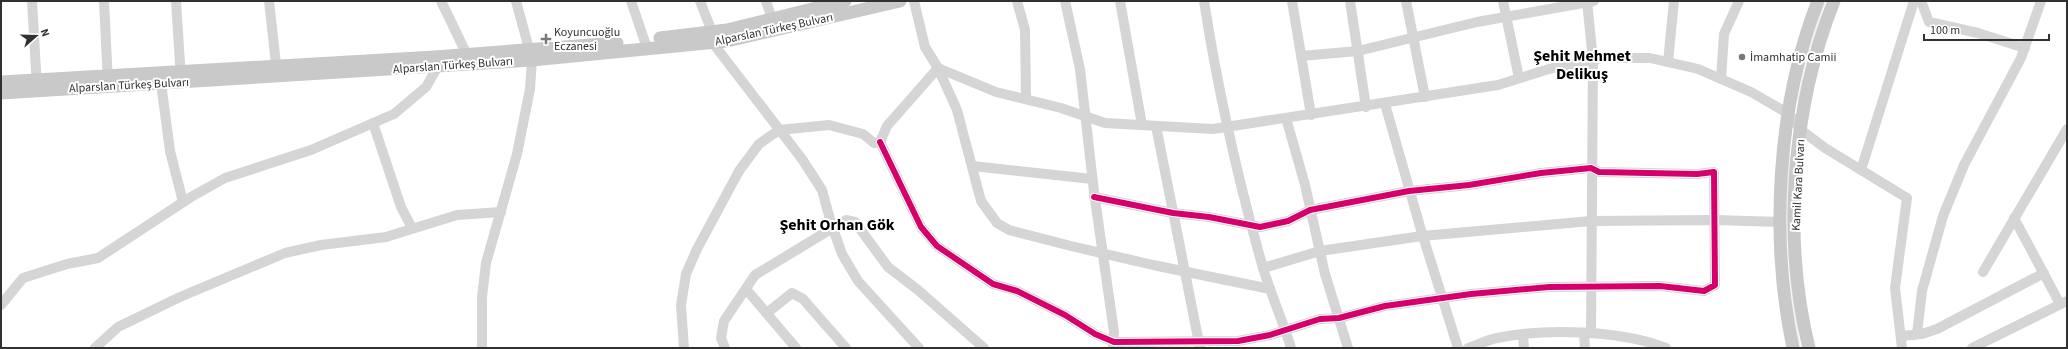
<svg xmlns="http://www.w3.org/2000/svg" width="2068" height="349" viewBox="0 0 2068 349" font-family="'Source Sans 3',sans-serif">
<rect width="100%" height="100%" fill="#fff"/>
<g fill="#f1f3ec">
<polygon points="1824,1 1826,1 1808,57 1799,100 1797,100 1808,51"/>
<path d="M1789 156H1791L1788 238 1793 297 1801 348H1799C1787 283 1785 222 1789 156Z"/>
</g>
<g fill="none" stroke-linecap="round" stroke-linejoin="round">
<g stroke="#d5d5d5" stroke-width="10">
<polyline points="32,1 37,87"/>
<polyline points="104,1 108,83"/>
<polyline points="176,1 181,79"/>
<polyline points="269,1 277,73"/>
<polyline points="441,1 470,61"/>
<polyline points="631,1 647,48"/>
<polyline points="700,1 712,32"/>
<polyline points="766,1 772,19"/>
<polyline points="914,1 925,47 938,68 996,92 1061,108 1105,123 1213,129 1498,85 1549,69 1601,58 1650,58 1698,69 1751,92 1789,114 1801,130 1825,148 1907,198 1895,288 1902,348"/>
<polyline points="1017,1 1025,30 1026,99"/>
<polyline points="1065,1 1080,69 1094,192 1114,332 1113,347"/>
<polyline points="1120,1 1142,125"/>
<path d="M1204 1C1218 91 1238 180 1263 268 1271 295 1283 321 1291 348"/>
<polyline points="1292,1 1311,115"/>
<polyline points="1350,1 1366,107"/>
<polyline points="1406,1 1425,97"/>
<polyline points="1503,1 1519,78"/>
<polyline points="1587,1 1593,60 1591,333"/>
<polyline points="1921,1 1929,22 1978,33 2025,48"/>
<polyline points="712,42 802,159 822,190 831,223 842,254 858,281 919,348"/>
<polyline points="1301,56 1358,51 1477,22 1594,1"/>
<polyline points="1668,62 1674,1"/>
<polyline points="1721,79 1724,34 1739,1"/>
<polyline points="161,83 170,151 183,202"/>
<polyline points="1385,104 1421,230 1458,348"/>
<polyline points="1286,118 1305,185 1325,274 1348,348"/>
<polyline points="373,123 401,207 412,228"/>
<polyline points="1156,126 1200,348"/>
<polyline points="880,142 921,227 937,246 993,284 1017,291 1065,315 1095,334 1114,342 1238,341 1270,335 1320,319 1339,318 1385,306 1471,294 1549,287 1660,286 1704,291 1715,285 1714,172 1697,174 1599,172 1591,168 1541,173 1469,185 1409,191 1310,210 1288,221 1260,227 1209,217 1173,213 1094,197"/>
<polyline points="972,166 1092,179"/>
<polyline points="1861,170 1914,1"/>
<polyline points="2014,218 2060,304"/>
<polyline points="1263,268 1320,251 1422,236 1591,221 1715,220 1780,222"/>
<polyline points="1983,272 2067,129"/>
<polyline points="746,289 796,348"/>
<polyline points="1,305 23,278 67,264 98,258 191,197 225,178 311,150 394,114 426,87 438,66"/>
<polyline points="767,313 792,293 803,299 846,348"/>
<polyline points="1584,333 1585,348"/>
<polyline points="1917,334 1922,291 1943,216 1964,165 2021,58 2041,1"/>
<polyline points="1523,335 1524,348"/>
<polyline points="1902,336 1922,334 1937,329 2044,273"/>
<polyline points="95,348 118,327 180,297 285,253 321,245 386,237 457,215 501,212"/>
<polyline points="482,348 482,297 486,263 517,154 530,89 532,60 516,1"/>
<polyline points="684,348 681,305 686,274 697,249 739,171 759,144 779,130 829,125 863,134 874,143 880,142 887,126 938,68 957,110 981,201 997,223 1009,230 1071,246 1153,265 1270,289"/>
<polyline points="725,348 721,338 724,321 755,275 846,220 855,222 888,267 918,290 984,348"/>
<path d="M1468 348C1477 345 1487 340 1497 338 1545 328 1620 330 1666 348"/>
<polyline points="1972,348 2067,301"/>
</g>
<g stroke="#c9c9c9" stroke-width="13">
<polyline points="660,38 727,30 845,1"/>
<polyline points="1,82 435,57 617,43"/>
<polyline points="1,93 532,60 727,41 900,1"/>
<path d="M1793 348C1770 239 1777 105 1818 1"/>
<path d="M1809 348C1782 238 1792 106 1834 1"/>
</g>
<g stroke="#fff" stroke-width="8">
<polyline id="cycleway" points="880,142 921,227 937,246 993,284 1017,291 1065,315 1095,334 1114,342 1238,341 1270,335 1320,319 1339,318 1385,306 1471,294 1549,287 1660,286 1704,291 1715,285 1714,172 1697,174 1599,172 1591,168 1541,173 1469,185 1409,191 1310,210 1288,221 1260,227 1209,217 1173,213 1094,197"/>
</g>
<use href="#cycleway" stroke="#d6006c" stroke-width="6"/>
</g>
<g fill="#797979" stroke="#fff" stroke-width="1.5">
<path d="M544 33h4v4h4v4h-4v4h-4v-4h-4v-4h4z"/>
<circle cx="1742" cy="57" r="4"/>
</g>
<g text-anchor="middle" stroke-width="4" stroke-linejoin="round" paint-order="stroke">
<g font-size="12" fill="#313131" stroke="#fff">
<text transform="translate(774 29) rotate(-12)" y="4">Alparslan Türkeş Bulvarı</text>
<text transform="translate(453 65) rotate(-4)" y="4">Alparslan Türkeş Bulvarı</text>
<text transform="translate(129 85) rotate(-3)" y="4">Alparslan Türkeş Bulvarı</text>
<text transform="translate(1798 185) rotate(-87)" y="4">Kamil Kara Bulvarı</text>
</g>
<g font-size="12" fill="#313131" stroke="#fff" text-anchor="start">
<text x="554" y="36">Koyuncuoğlu<tspan x="554" dy="14">Eczanesi</tspan></text>
<text x="1750" y="61">İmamhatip Camii</text>
</g>
<g font-size="16" font-weight="bold" fill="#000" stroke="#fff">
<text x="1582" y="61">Şehit Mehmet<tspan x="1582" dy="18">Delikuş</tspan></text>
<text x="837" y="230">Şehit Orhan Gök</text>
</g>
</g>
<rect width="2068" height="349" fill="none" stroke="#313131" stroke-width="4"/>
<g transform="translate(36 36) rotate(70)" stroke="#ffffff" stroke-width="3" paint-order="stroke">
<path d="M0-3L7 15L0 10L-7 15Z" fill="#313131"/>
<text y="-6" font-size="11" font-weight="bold" text-anchor="middle" fill="#313131">N</text>
</g>
<path d="M1924 34v6h125v-6" fill="none" stroke="#313131" stroke-width="2"/>
<text x="1930" y="34" font-size="12" fill="#313131" stroke="#ffffff" stroke-width="3" paint-order="stroke">100 m</text>
</svg>
